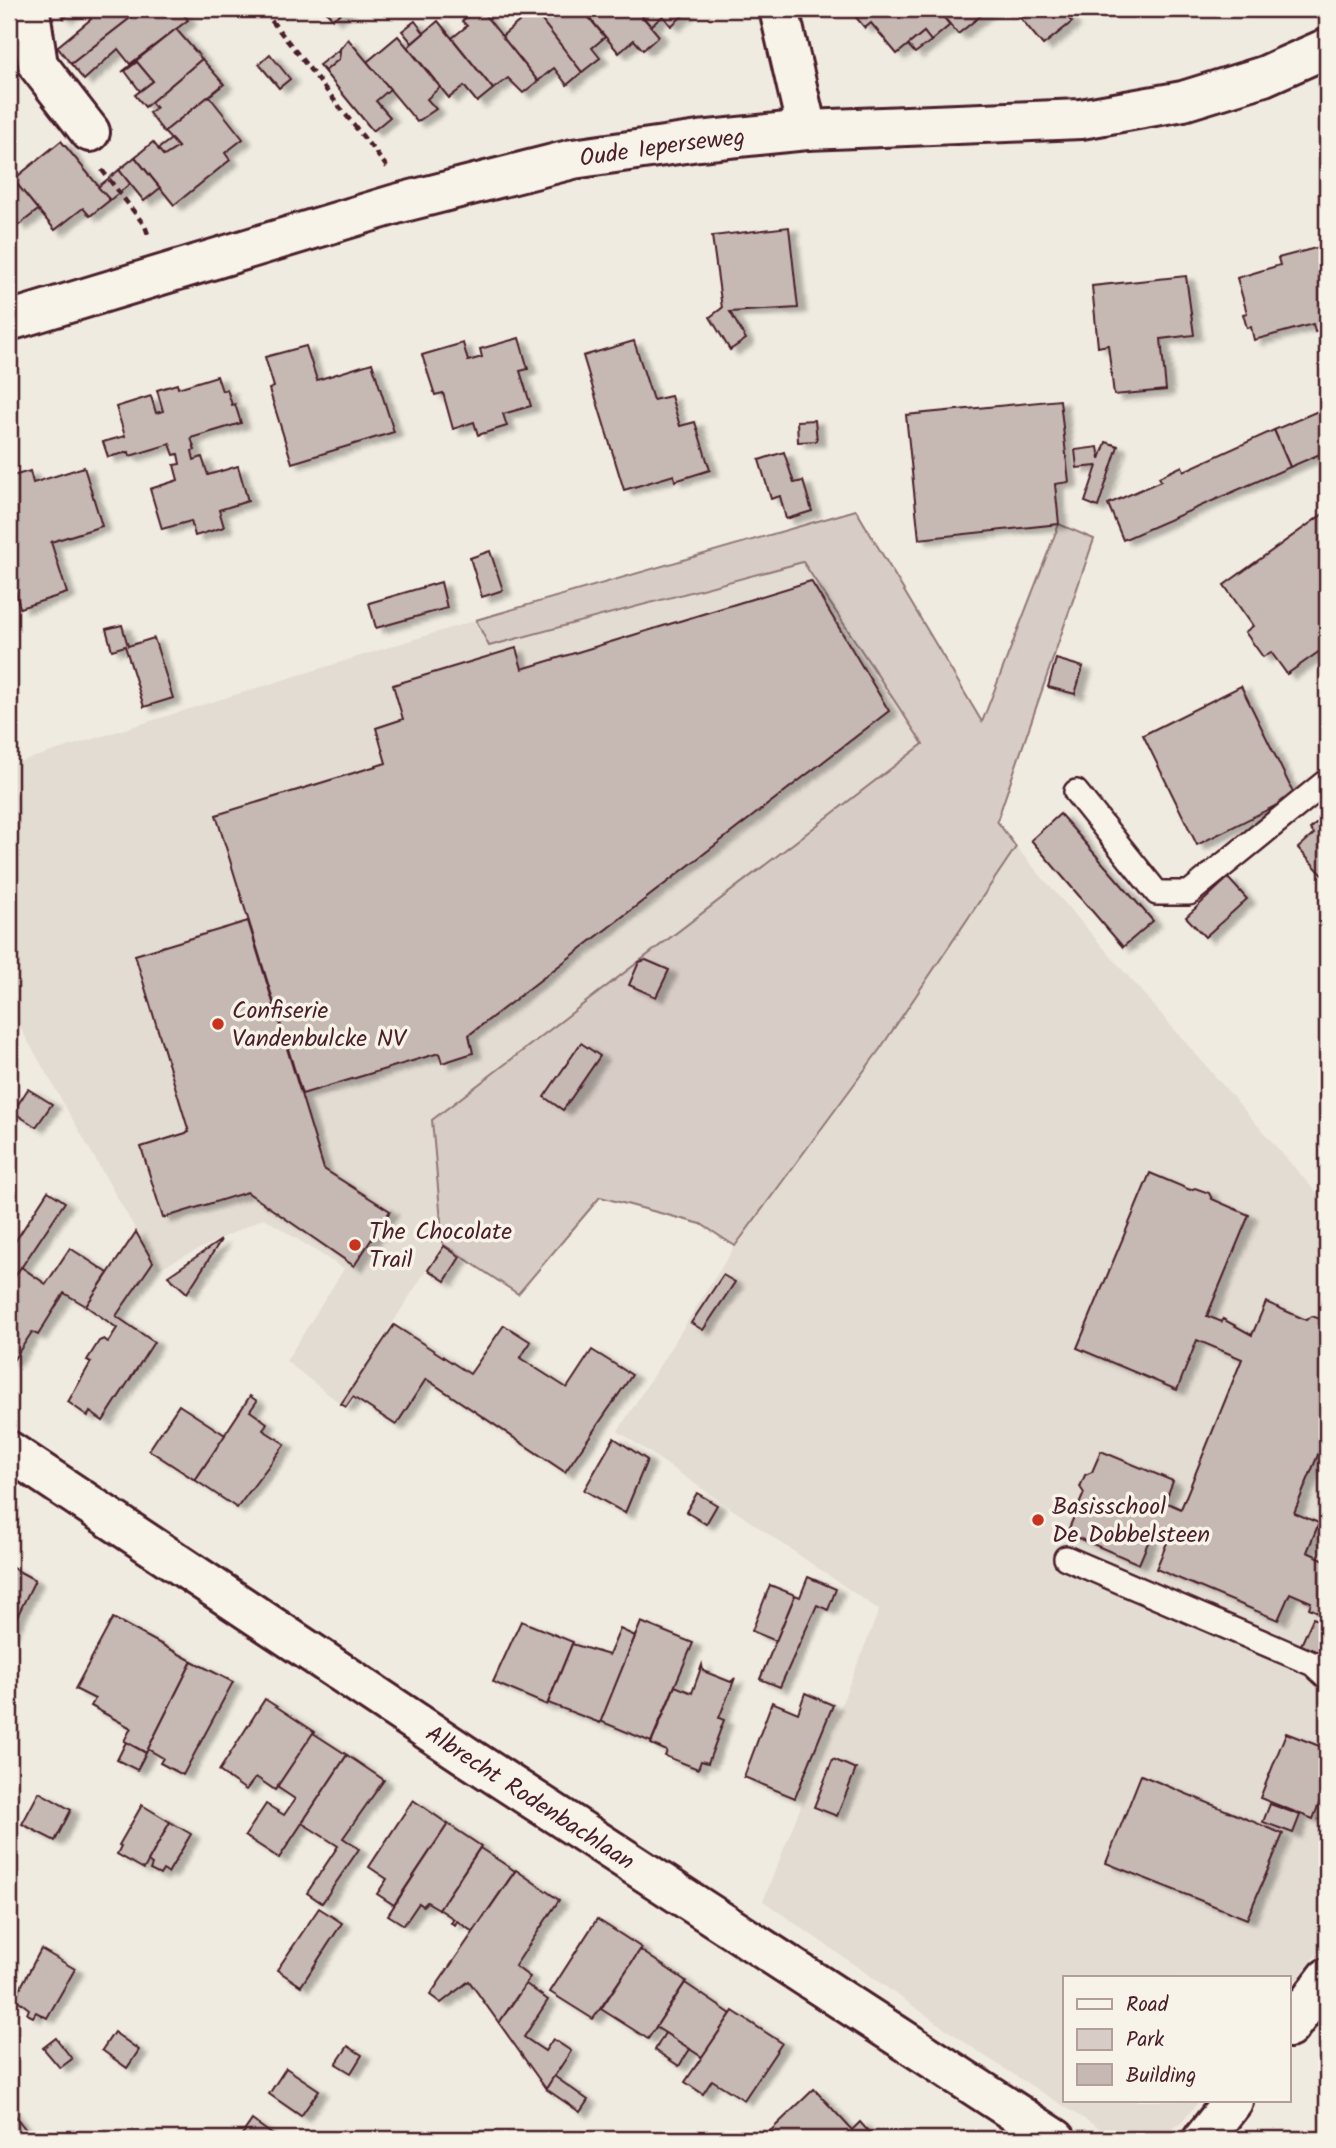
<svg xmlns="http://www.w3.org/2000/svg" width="1336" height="2148" viewBox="0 0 1336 2148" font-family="Kalam,sans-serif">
<defs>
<filter id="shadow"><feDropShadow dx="8" dy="4.5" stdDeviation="2" flood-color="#0004"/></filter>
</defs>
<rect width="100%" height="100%" fill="#f0ebe0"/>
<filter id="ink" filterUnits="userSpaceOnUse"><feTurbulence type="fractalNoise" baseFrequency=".0143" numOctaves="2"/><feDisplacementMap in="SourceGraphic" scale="14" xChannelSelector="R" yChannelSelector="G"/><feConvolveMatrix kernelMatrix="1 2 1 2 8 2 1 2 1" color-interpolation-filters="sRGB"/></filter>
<g filter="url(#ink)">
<g fill="#e3dcd2">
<polygon points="803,562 923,744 432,1120 443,1244 341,1404 286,1361 344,1269 264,1218 158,1269 9,1008 9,765 476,620 490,646"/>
<polygon points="1016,847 1327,1205 1327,1941 1289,1989 1289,1978 1065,1978 1065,2101 1199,2101 1182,2122 1160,2139 1116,2139 986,2057 763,1901 879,1610 618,1431 735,1246 880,1049"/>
</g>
<polygon fill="#d8cdc6" stroke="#917678" stroke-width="2" points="856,510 982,722 1059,524 1094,539 997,821 1016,847 880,1049 735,1246 701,1224 600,1197 518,1294 443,1244 432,1120 923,744 803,562 489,646 476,620"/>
<g fill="#c6b8b3" stroke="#4a1f2b" stroke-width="2" filter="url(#shadow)">
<polygon points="57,9 76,9 64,18"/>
<polygon points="83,9 142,9 71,64 57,47 91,19"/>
<polygon points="142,9 179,9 188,20 130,64 118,49 84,80 71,64"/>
<polygon points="324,9 346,9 333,19"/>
<polygon points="477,9 480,9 538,81 523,93 508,78 493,89 452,38 467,26 462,21"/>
<polygon points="522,9 533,9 582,72 567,85 554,68 538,81 502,36 527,15"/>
<polygon points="533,9 582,9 605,37 592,48 600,58 582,72"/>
<polygon points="582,9 636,9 659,36 643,50 634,40 619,53"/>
<polygon points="636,9 686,9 688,11 671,26 663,16 651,26"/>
<polygon points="849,9 937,9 950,25 931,41 924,32 897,54 871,23 865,28"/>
<polygon points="937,9 989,9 958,34"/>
<polygon points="1013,9 1070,9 1064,13 1072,22 1043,45"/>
<polygon points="415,21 424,33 412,43 402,31"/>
<polygon points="438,21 493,89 477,102 464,86 449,98 408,47"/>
<polygon points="176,29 202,59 145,107 135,95 153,81 137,62 122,72"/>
<polygon points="924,32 931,41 915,53 908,45"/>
<polygon points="398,36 440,87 427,99 436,109 417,122 367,62"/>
<polygon points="348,39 390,89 376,101 390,117 373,131 319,65 325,71 339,59 340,49"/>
<polygon points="340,49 339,59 325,71 319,65"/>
<polygon points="270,54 290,79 279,88 259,64"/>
<polygon points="202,59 224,84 164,132 149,113 156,108 151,102"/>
<polygon points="137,62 153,81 140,91 125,71"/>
<polygon points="209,96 243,139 225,153 230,160 174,205 135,157 153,142 164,156 178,147 164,132"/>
<polygon points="171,139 178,147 164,156 158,149"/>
<polygon points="61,141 110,200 90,216 83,208 55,230 13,180"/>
<polygon points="135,157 160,188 144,201 119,170"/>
<polygon points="119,170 130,184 110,200 98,187"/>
<polygon points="9,174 38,210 19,225 12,215 9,217"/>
<polygon points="789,227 798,308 730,312 746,339 730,350 710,317 722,308 712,236"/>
<polygon points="1327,245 1327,329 1315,332 1313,324 1254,340 1251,327 1247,328 1243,314 1247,313 1237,278 1280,265 1278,258"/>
<polygon points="1186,276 1194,335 1161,339 1166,390 1114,395 1108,345 1098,347 1092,286"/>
<polygon points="519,338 528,369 520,371 531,406 503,414 507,426 478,435 474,422 453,429 443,393 435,395 422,355 463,343 468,361 482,357 480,349"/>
<polygon points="634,341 653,400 671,396 680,426 695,422 710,470 675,481 674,475 624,490 583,356"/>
<polygon points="306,346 317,380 372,363 394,432 292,463 269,389 274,387 265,357"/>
<polygon points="217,376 222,391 227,389 232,405 235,404 241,423 191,438 195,450 192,451 194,460 202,457 208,475 238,466 248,501 219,510 224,527 195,536 191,521 162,529 150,489 178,480 174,465 180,464 178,454 174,455 170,444 130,456 129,452 108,457 103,442 125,436 116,407 151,396 156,413 163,411 157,390 177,384 178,388"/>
<polygon points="1060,400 1069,482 1055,484 1059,524 919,539 906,415"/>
<polygon points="1325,408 1327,451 1290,467 1274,430"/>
<polygon points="815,420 817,441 798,442 797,421"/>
<polygon points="1274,430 1290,467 1123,540 1108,504 1161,481 1159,477 1182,466 1184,471"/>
<polygon points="1106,442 1118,446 1098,507 1085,502 1097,466 1077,468 1075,450 1098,447 1100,459"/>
<polygon points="784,452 794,483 803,481 812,511 786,519 780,496 771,499 759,460"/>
<polygon points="84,467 102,526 51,542 67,593 20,608 9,567 9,477 30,471 33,483"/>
<polygon points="1323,514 1327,520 1327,646 1287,674 1271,652 1263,657 1245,632 1253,626 1224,585"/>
<polygon points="490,551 503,590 482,597 470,558"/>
<polygon points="811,581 889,711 469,1035 473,1053 442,1063 439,1053 302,1094 216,815 386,763 376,728 403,719 393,685 516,648 522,669"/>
<polygon points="441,582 447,608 376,628 369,603"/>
<polygon points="122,625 128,646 154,638 173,698 144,707 125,646 112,650 106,629"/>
<polygon points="1056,659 1083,667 1075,694 1048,687"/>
<polygon points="1241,686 1295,796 1197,845 1143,735"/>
<polygon points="1060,814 1153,921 1123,947 1031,840"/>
<polygon points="1327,814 1327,880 1298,848 1314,834 1310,829"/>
<polygon points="1228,878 1247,899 1205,937 1186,917"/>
<polygon points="248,921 324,1169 390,1211 354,1266 247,1192 163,1218 141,1147 189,1132 135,955"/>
<polygon points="646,960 669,970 656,997 629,985 639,962"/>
<polygon points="581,1043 600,1056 563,1110 544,1097"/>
<polygon points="28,1089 52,1104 36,1127 13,1112"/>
<polygon points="1150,1173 1190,1190 1195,1188 1209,1193 1212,1199 1249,1215 1207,1316 1222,1322 1223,1319 1252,1335 1266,1302 1306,1320 1312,1316 1326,1321 1327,1433 1294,1513 1319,1523 1307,1552 1327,1561 1327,1616 1309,1608 1311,1602 1290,1593 1278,1620 1156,1569 1171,1533 1155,1526 1139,1564 1067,1533 1084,1493 1080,1487 1085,1475 1092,1472 1101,1451 1173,1481 1165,1502 1181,1509 1242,1359 1197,1340 1177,1390 1077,1348"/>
<polygon points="48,1191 65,1202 9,1286 9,1251"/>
<polygon points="136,1232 153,1262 116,1316 154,1342 103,1421 90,1412 88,1416 68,1402 91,1362 87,1360 99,1341 104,1339 108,1342 117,1328 86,1306"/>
<polygon points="221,1240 187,1293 168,1276"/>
<polygon points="444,1246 460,1257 445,1281 428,1270"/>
<polygon points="70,1248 108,1273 86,1306 64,1293 38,1335 32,1332 12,1362 9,1360 9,1286 21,1267 46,1284"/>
<polygon points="723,1275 735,1282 703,1330 691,1323"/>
<polygon points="394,1325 470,1374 504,1325 531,1342 520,1358 567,1388 592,1350 632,1375 565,1472 426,1379 396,1425 353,1397 346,1407 341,1404"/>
<polygon points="250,1396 257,1401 250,1411 267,1423 263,1430 285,1444 237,1508 195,1480"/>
<polygon points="179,1405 225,1435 195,1480 149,1450"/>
<polygon points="614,1438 647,1460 625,1513 584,1490"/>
<polygon points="697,1493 717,1505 706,1524 686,1512"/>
<polygon points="9,1566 35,1580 9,1633"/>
<polygon points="808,1577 836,1589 828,1610 817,1605 780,1687 760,1679 795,1595 800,1597"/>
<polygon points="770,1585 795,1595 776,1641 752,1631"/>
<polygon points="113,1618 192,1661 146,1753 124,1741 131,1728 91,1706 95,1699 75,1689"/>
<polygon points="1313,1618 1327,1624 1325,1655 1301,1645"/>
<polygon points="521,1621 573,1642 547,1705 493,1682"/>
<polygon points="641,1622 693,1643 651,1742 600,1721"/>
<polygon points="620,1629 635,1636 600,1723 548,1703 572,1644 609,1655"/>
<polygon points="192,1661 233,1682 183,1775 160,1763 163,1758 148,1749"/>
<polygon points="702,1665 703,1671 731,1682 735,1678 719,1718 724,1720 708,1763 701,1761 698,1769 665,1756 667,1751 651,1744 675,1686 692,1693"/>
<polygon points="805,1693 833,1705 795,1798 744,1777 772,1702 798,1713"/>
<polygon points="265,1699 315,1732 275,1790 256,1777 246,1790 219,1771"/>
<polygon points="313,1733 347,1755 279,1858 245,1836 266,1804 284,1815 295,1799 277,1787"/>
<polygon points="1286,1733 1327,1749 1327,1783 1313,1819 1260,1798"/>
<polygon points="126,1742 146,1753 137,1770 117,1760"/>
<polygon points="347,1755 384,1780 343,1838 359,1849 322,1903 307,1893 338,1846 302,1823"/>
<polygon points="833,1759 856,1769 837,1816 814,1807"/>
<polygon points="1141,1775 1283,1834 1247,1919 1106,1863"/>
<polygon points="39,1792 71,1810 55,1841 22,1824"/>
<polygon points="413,1800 448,1824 394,1905 377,1894 387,1879 369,1867"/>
<polygon points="1270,1804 1300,1815 1293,1833 1263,1822"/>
<polygon points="142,1805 170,1822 144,1869 117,1854 121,1846 119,1845"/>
<polygon points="170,1822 191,1834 168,1873 163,1870 160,1875 150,1870 152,1865 148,1862"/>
<polygon points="448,1824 481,1846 439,1909 427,1902 423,1906 419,1903 404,1925 388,1915"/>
<polygon points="480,1848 515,1871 473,1932 457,1921 455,1925 451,1923 454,1919 439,1909"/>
<polygon points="516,1870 559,1900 515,1966 530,1977 499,2023 469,1981 441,2003 430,1995"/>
<polygon points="319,1908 342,1923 301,1986 277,1970"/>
<polygon points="597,1919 642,1948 593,2019 550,1992"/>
<polygon points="41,1949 75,1969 47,2018 36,2012 33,2017 27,2014 29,2009 15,1998"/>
<polygon points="640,1950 686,1981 648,2039 601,2009"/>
<polygon points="685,1983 731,2014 702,2057 656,2027"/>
<polygon points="526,1984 548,2000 524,2037 545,2051 553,2039 571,2051 546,2089 499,2023"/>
<polygon points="733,2011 782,2043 744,2100 712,2080 703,2094 685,2082"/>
<polygon points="114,2032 139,2050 127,2068 102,2050"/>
<polygon points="665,2033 690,2049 679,2066 655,2050"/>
<polygon points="56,2038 72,2059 60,2068 43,2048"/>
<polygon points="348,2046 362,2055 351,2073 336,2064"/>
<polygon points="286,2068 319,2090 301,2116 269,2094"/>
<polygon points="554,2076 588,2100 580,2112 546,2089"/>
<polygon points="814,2089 852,2130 860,2122 875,2139 762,2139"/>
<polygon points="9,2108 33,2139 9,2139"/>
<polygon points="252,2120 273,2135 270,2139 239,2139"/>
<polygon points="1296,2133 1306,2139 1291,2139"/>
</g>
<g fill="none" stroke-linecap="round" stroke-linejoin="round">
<g stroke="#4a1f2b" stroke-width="28">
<g id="service">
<polyline points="1076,792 1157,893 1189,893 1327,781"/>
<polyline points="1066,1558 1313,1664 1327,1677"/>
</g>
</g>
<g stroke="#4a1f2b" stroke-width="44">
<g id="minor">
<polyline points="25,9 31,18 38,65 90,132"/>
<polyline points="779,9 807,130"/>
<path id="s1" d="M9 321 396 204 573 159 699 141 807 130 1081 119 1183 101 1264 76 1327 48"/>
<path id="s2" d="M9 1451 471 1759 1056 2139"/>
<polyline points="1289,2028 1327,1978"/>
<polyline points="1203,2139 1233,2101"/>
</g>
</g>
<g stroke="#4a1f2b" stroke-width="4.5" stroke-dasharray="7 5" stroke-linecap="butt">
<polyline points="269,9 271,20 387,167"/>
<polyline points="102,170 145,226 149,237"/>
</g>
<use href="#service" stroke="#f7f3e8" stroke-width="23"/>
<use href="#minor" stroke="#f7f3e8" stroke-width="38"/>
</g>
</g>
<g fill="#c8321e" stroke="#f7f3e8" stroke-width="2.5">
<circle cx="218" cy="1024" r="7"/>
<circle cx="355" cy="1245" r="7"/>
<circle cx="1038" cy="1520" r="7"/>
</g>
<g text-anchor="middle" stroke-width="7" stroke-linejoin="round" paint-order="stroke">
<g font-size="24" fill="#4a1f2b" stroke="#f7f3e8">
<text dy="8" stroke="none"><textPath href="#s1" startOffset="677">Oude Ieperseweg</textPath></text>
<text dy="8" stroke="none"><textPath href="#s2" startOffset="626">Albrecht Rodenbachlaan</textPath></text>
</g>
<g font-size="24" fill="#4a1f2b" stroke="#f7f3e8" text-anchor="start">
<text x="232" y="1018">Confiserie<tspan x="232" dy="28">Vandenbulcke NV</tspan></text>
<text x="369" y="1239">The Chocolate<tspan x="369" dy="28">Trail</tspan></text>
<text x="1052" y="1514">Basisschool<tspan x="1052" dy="28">De Dobbelsteen</tspan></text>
</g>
</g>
<rect width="1336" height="2148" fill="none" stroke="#f7f3e8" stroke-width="35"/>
<rect x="18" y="18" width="1301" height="2113" fill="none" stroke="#4a1f2b" stroke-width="2.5" filter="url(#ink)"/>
<rect x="1063" y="1976" width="228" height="126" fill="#f7f3e8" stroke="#b29e9c" stroke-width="2"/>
<rect x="1077" y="1999" width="35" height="10" fill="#f7f3e8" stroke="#b29e9c" stroke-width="2"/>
<text x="1126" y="2011" font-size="21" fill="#4a1f2b">Road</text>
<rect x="1077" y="2029" width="35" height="21" fill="#d8cdc6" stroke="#b29e9c" stroke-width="2"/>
<text x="1126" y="2046" font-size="21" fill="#4a1f2b">Park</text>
<rect x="1077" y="2064" width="35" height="21" fill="#c6b8b3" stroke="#b29e9c" stroke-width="2"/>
<text x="1126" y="2082" font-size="21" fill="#4a1f2b">Building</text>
</svg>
